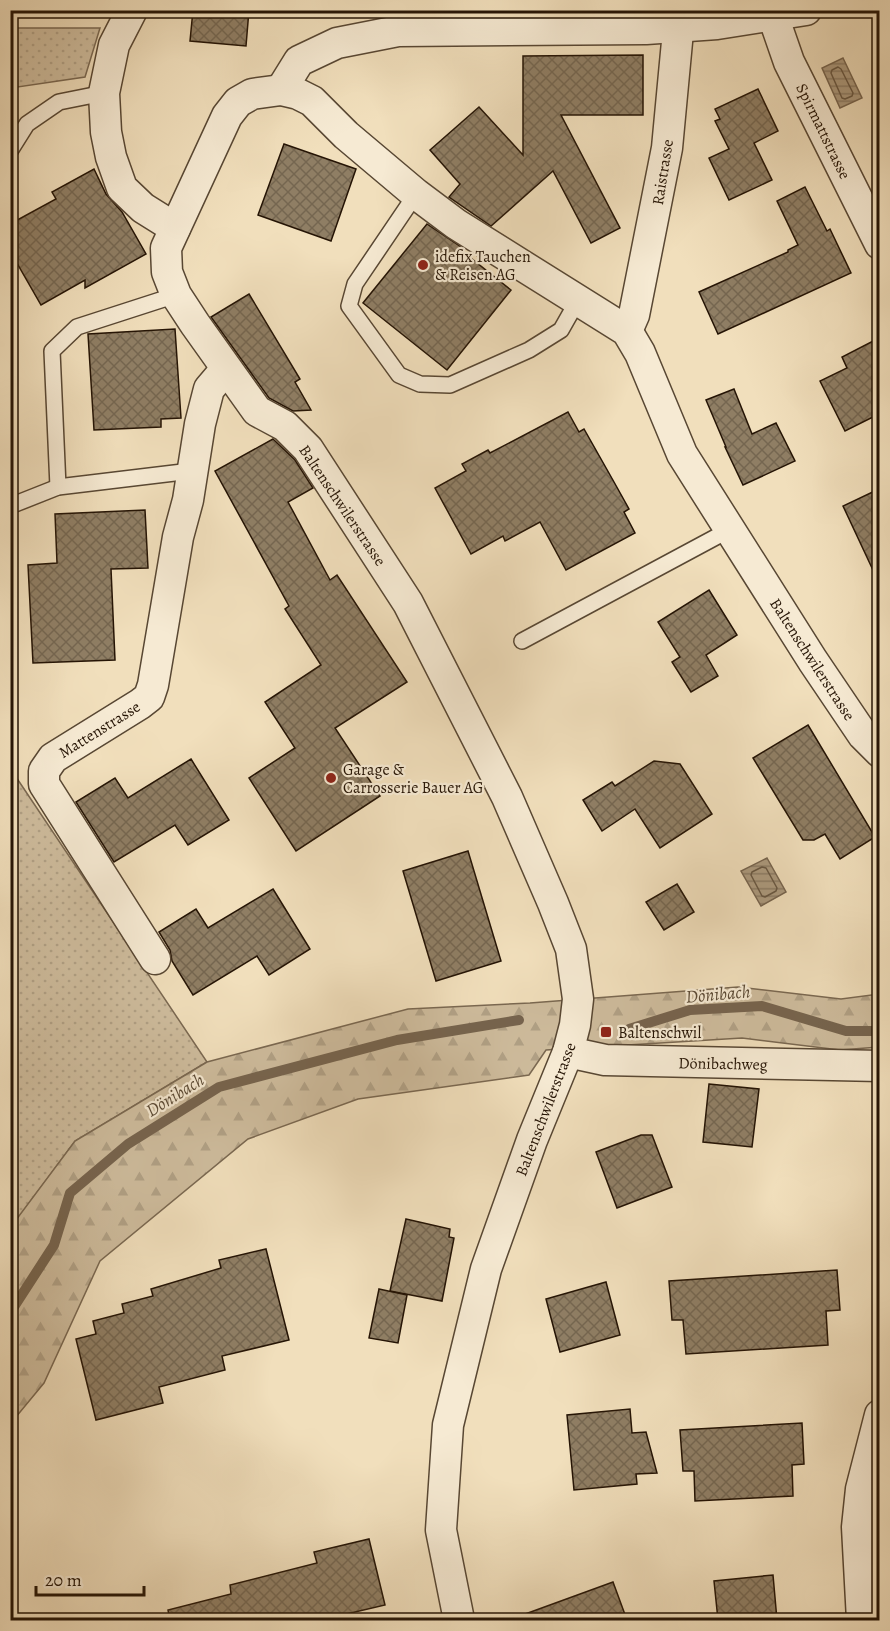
<svg xmlns="http://www.w3.org/2000/svg" width="890" height="1631" viewBox="0 0 890 1631" font-family="Alegreya,serif">
<defs>
<pattern id="grass-dots" width="8" height="8" patternUnits="userSpaceOnUse" patternTransform="scale(1.5)"><rect width="8" height="8" fill="#cebc9d"/><path d="M2 2h.1M6 6h.1" fill="none" stroke="#b1a186" stroke-width="1.8" stroke-linecap="round"/></pattern>
<pattern id="forest-firs" width="22" height="20" patternUnits="userSpaceOnUse" patternTransform="scale(1.5)"><rect width="22" height="20" fill="#cebc9d"/><path d="M5 1l3.5 6h-7zM16 11l3.5 6h-7z" fill="#b1a186"/></pattern>
<pattern id="water-rules" width="6" height="5" patternUnits="userSpaceOnUse" patternTransform="scale(1.5)"><rect width="6" height="5" fill="#ac9a7e"/><path d="M0 2.5h6" fill="none" stroke="#8c7c65"/></pattern>
<pattern id="building-cross-hatch" width="8" height="8" patternUnits="userSpaceOnUse" patternTransform="scale(1.5)"><rect width="8" height="8" fill="#8f7e64"/><path d="M0 0l8 8M0 8l8-8" fill="none" stroke="#756650"/></pattern>
</defs>
<rect width="100%" height="100%" fill="#f1dfbc"/>
<filter id="stains"><feTurbulence type="fractalNoise" baseFrequency=".00333" numOctaves="4"/><feColorMatrix values="0 0 0 0 .2 0 0 0 0 .09 0 0 0 0 .02 0 0 0 .5 -.17"/></filter>
<radialGradient id="worn" r=".72"><stop offset=".6" stop-color="#630" stop-opacity="0"/><stop offset="1" stop-color="#630" stop-opacity=".3"/></radialGradient>
<g fill="url(#grass-dots)" stroke="#7a6851" stroke-width="1.5">
<polygon points="11,28 100,28 85,77 11,88"/>
<polygon points="12,771 207,1062 75,1141 11,1228"/>
</g>
<polygon fill="url(#forest-firs)" stroke="#7a6851" stroke-width="1.5" points="738,987 841,999 879,994 879,1047 840,1050 742,1038 546,1050 529,1075 358,1099 248,1139 100,1261 44,1383 11,1423 10,1228 75,1141 207,1062 408,1009 530,1003"/>
<g fill="url(#water-rules)" stroke="#76644e" stroke-width="1.5">
<polygon points="843,58 862,98 840,108 822,68"/>
<polygon points="767,858 786,892 761,906 741,871"/>
</g>
<g fill="none" stroke-linecap="round" stroke-linejoin="round">
<g stroke="#685742" stroke-width="1.5">
<polygon points="838,67 841,69 853,93 852,96 845,99 842,98 831,73 832,70"/>
<polygon points="762,867 766,868 777,888 776,891 765,897 762,896 751,875 752,872"/>
</g>
<g stroke="#76644e" stroke-width="10">
<polyline points="629,1029 690,1010 762,1006 846,1031 880,1031"/>
<polyline points="10,1313 54,1245 70,1193 128,1144 219,1087 397,1040 519,1020"/>
</g>
</g>
<g fill="url(#building-cross-hatch)" stroke="#251405" stroke-width="1.5">
<polygon points="193,10 249,10 246,46 190,41"/>
<polygon points="643,55 643,115 561,115 620,228 591,243 553,171 491,226 449,197 460,184 430,150 479,107 523,155 523,56"/>
<polygon points="758,89 778,131 754,143 772,180 729,200 709,158 729,149 715,121 720,119 715,109"/>
<polygon points="284,144 356,169 331,241 258,215"/>
<polygon points="94,169 106,194 122,212 146,254 85,288 85,280 41,305 10,251 10,224 56,199 52,192"/>
<polygon points="805,187 827,231 830,229 851,273 718,334 699,292 788,252 788,250 798,245 777,201"/>
<polygon points="427,224 464,249 462,251 511,290 447,370 363,303"/>
<polygon points="249,294 300,379 295,382 311,410 293,411 269,398 211,317"/>
<polygon points="175,329 181,418 161,419 161,427 94,430 88,334"/>
<polygon points="879,338 879,414 845,431 820,381 847,368 842,357"/>
<polygon points="734,389 752,434 776,423 795,461 743,485 725,447 726,447 706,400"/>
<polygon points="568,412 579,432 584,429 614,482 629,509 624,512 635,533 566,570 540,522 505,541 503,536 471,554 435,488 466,471 462,464 488,450 490,453"/>
<polygon points="273,439 295,460 313,488 288,502 330,580 337,575 407,682 335,728 380,796 296,851 249,778 295,748 265,702 321,665 285,609 289,606 215,471"/>
<polygon points="879,489 879,583 843,506"/>
<polygon points="145,510 148,568 111,569 115,660 33,663 28,565 57,563 55,514"/>
<polygon points="709,590 737,635 706,655 718,676 691,692 672,662 680,657 658,622"/>
<polygon points="808,725 875,837 840,859 825,834 814,840 803,840 753,758"/>
<polygon points="191,759 229,820 188,845 175,825 114,862 76,802 115,778 128,798"/>
<polygon points="654,761 680,764 712,814 660,848 635,809 602,831 583,800 612,782 615,786"/>
<polygon points="468,851 501,961 436,981 403,871"/>
<polygon points="677,884 694,912 664,930 646,902"/>
<polygon points="273,889 310,949 269,975 257,956 193,995 172,961 170,950 159,932 196,909 208,928"/>
<polygon points="709,1084 759,1089 752,1147 703,1142"/>
<polygon points="641,1135 652,1135 672,1187 617,1208 596,1152"/>
<polygon points="406,1219 450,1229 449,1237 454,1238 442,1301 390,1291"/>
<polygon points="266,1249 289,1340 222,1356 225,1370 159,1387 163,1403 96,1420 76,1339 96,1334 93,1321 124,1313 122,1304 153,1296 151,1289 221,1268 219,1260"/>
<polygon points="837,1270 840,1310 826,1311 828,1345 686,1354 683,1320 672,1320 669,1281"/>
<polygon points="606,1282 620,1335 560,1352 546,1299"/>
<polygon points="379,1289 407,1295 398,1343 369,1338"/>
<polygon points="630,1409 632,1433 646,1432 657,1473 636,1474 637,1484 574,1490 567,1415"/>
<polygon points="802,1423 804,1464 792,1465 793,1496 695,1501 694,1471 683,1471 680,1430"/>
<polygon points="369,1539 385,1605 321,1620 170,1620 168,1610 231,1594 230,1585 317,1563 314,1552"/>
<polygon points="773,1575 777,1620 718,1620 714,1581"/>
<polygon points="613,1582 627,1620 518,1620 517,1617"/>
</g>
<g fill="none" stroke-linecap="round" stroke-linejoin="round">
<g stroke="#584733" stroke-width="18">
<g id="lane">
<polyline points="10,151 27,124 59,102 104,93"/>
<polyline points="416,194 355,284 349,306 399,375 420,384 450,385 529,350 561,330 578,300"/>
<polyline points="58,487 52,351 77,327 176,295"/>
<polyline points="10,506 58,487 191,471"/>
<polyline points="522,641 729,530"/>
</g>
</g>
<g stroke="#584733" stroke-width="33">
<g id="street">
<polyline points="132,10 114,45 104,93 106,132 111,157 122,188 143,208 175,228"/>
<polyline points="773,16 789,62 880,244"/>
<polyline points="281,90 299,61 337,43 398,31 646,29 717,24 806,10"/>
<polyline points="627,331 634,315 667,148 680,10"/>
<polyline points="155,959 44,784 44,771 53,758 140,704 149,697 153,685 178,537 188,500 200,424 209,389 226,369"/>
<polyline points="568,1052 605,1060 880,1066"/>
<polyline points="459,1620 441,1530 448,1425 486,1269 532,1140 568,1052 575,1025 578,999 571,949 553,903 507,797 408,603 308,449 285,426 257,411 195,324 176,295 167,272 166,248 227,116 238,102 252,94 281,90 298,94 312,101 346,135 416,194 456,224 627,331 640,353 682,454 813,661 863,735 880,752"/>
<polyline points="862,1620 857,1527 861,1489 880,1415"/>
</g>
</g>
<use href="#lane" stroke="#f6ead3" stroke-width="15"/>
<use href="#street" stroke="#f6ead3" stroke-width="30"/>
</g>
<g fill="#8f2418" stroke="#f6ead3" stroke-width="2">
<circle cx="423" cy="265" r="6"/>
<circle cx="331" cy="778" r="6"/>
<rect x="600" y="1026" width="12" height="12" rx="3"/>
</g>
<g text-anchor="middle" stroke-width="4.5" stroke-linejoin="round" paint-order="stroke">
<g font-size="16" fill="#251405" stroke="#f6ead3">
<text transform="translate(824 131) rotate(64)" y="6">Spirmattstrasse</text>
<text transform="translate(662 172) rotate(-81)" y="6">Raistrasse</text>
<text transform="translate(343 505) rotate(56)" y="6">Baltenschwilerstrasse</text>
<text transform="translate(813 659) rotate(57)" y="6">Baltenschwilerstrasse</text>
<text transform="translate(99 729) rotate(-32)" y="6">Mattenstrasse</text>
<text transform="translate(723 1063) rotate(1)" y="6">Dönibachweg</text>
<text transform="translate(545 1109) rotate(-69)" y="6">Baltenschwilerstrasse</text>
</g>
<g font-size="16" fill="#251405" stroke="#f6ead3" text-anchor="start">
<text x="435" y="262">idefix Tauchen<tspan x="435" dy="18">&amp; Reisen AG</tspan></text>
<text x="343" y="775">Garage &amp;<tspan x="343" dy="18">Carrosserie Bauer AG</tspan></text>
<text x="618" y="1038">Baltenschwil</text>
</g>
<g font-size="18" font-style="italic" fill="#5b4a35" stroke="#f6ead3">
<text transform="translate(718 994) rotate(-5)" y="6">Dönibach</text>
<text transform="translate(175 1095) rotate(-32)" y="6">Dönibach</text>
</g>
</g>
<rect width="890" height="1631" fill="none" stroke="#f1dfbc" stroke-width="36"/>
<rect x="12" y="12" width="866" height="1607" fill="none" stroke="#251405" stroke-width="3"/>
<rect x="18" y="18" width="854" height="1595" fill="none" stroke="#251405" stroke-width="1.5"/>
<path d="M36 1586v9h108v-9" fill="none" stroke="#251405" stroke-width="3"/>
<text x="45" y="1586" font-size="18" fill="#251405" stroke="#f6ead3" stroke-width="4.5" paint-order="stroke">20 m</text>
<rect width="100%" height="100%" filter="url(#stains)"/>
<rect width="100%" height="100%" fill="url(#worn)"/>
</svg>
